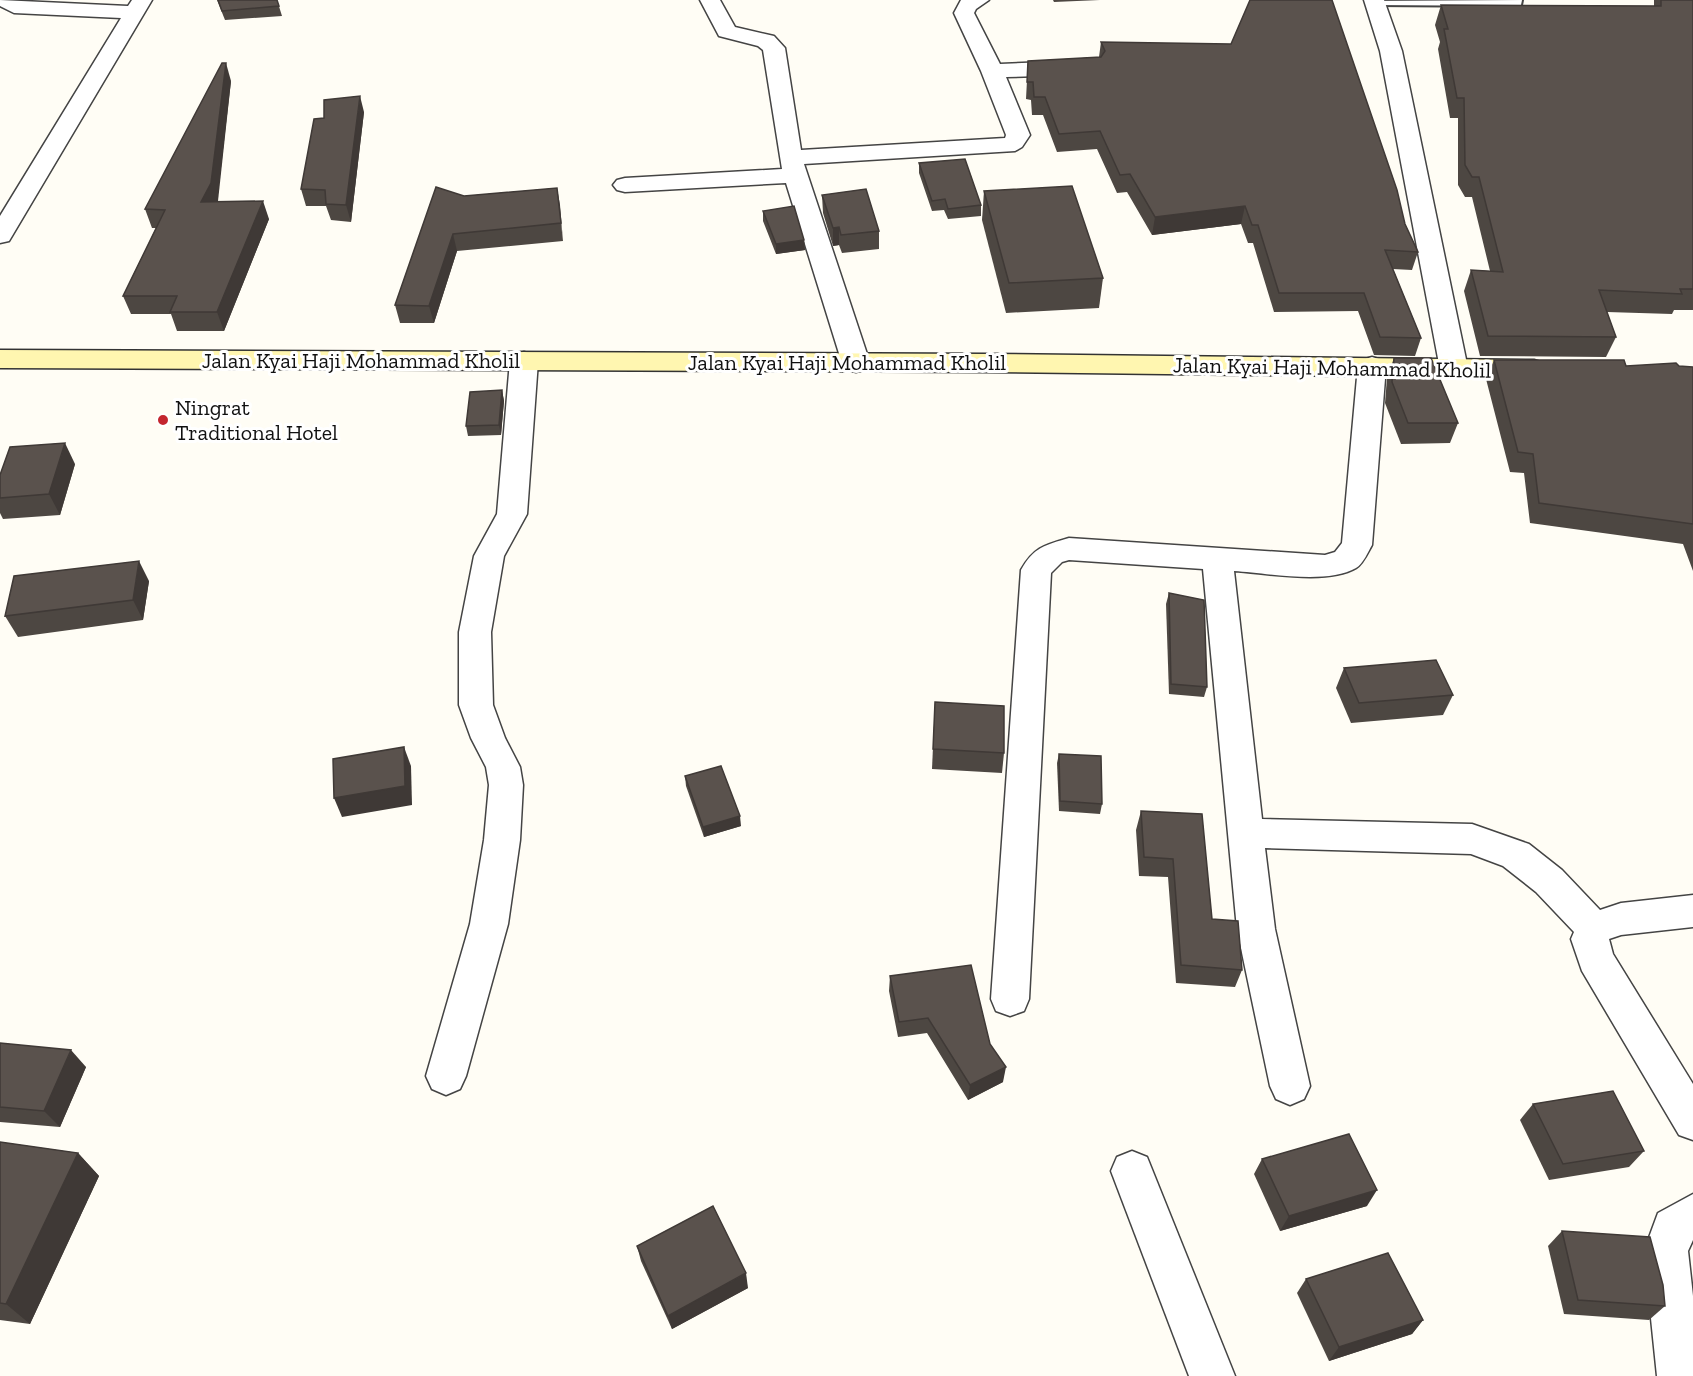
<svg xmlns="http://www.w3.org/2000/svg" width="1693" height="1376" viewBox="0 0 1693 1376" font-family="'Zilla Slab',serif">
<rect width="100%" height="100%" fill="#fffdf5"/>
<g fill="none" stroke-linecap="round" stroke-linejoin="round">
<g stroke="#444" stroke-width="4">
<polygon id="service" points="1522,0 1521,5 1516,6 1374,5 1367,1"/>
</g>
<g stroke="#444" stroke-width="3">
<g id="minor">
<polygon points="0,0 128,6 132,0 152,0 12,236 9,241 0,243 0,216 121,18 14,13 0,6"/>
<polygon points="700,0 720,0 735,27 774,36 785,48 801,150 1005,138 1006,135 981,71 954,13 961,0 989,0 976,9 974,13 1000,64 1072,61 1080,63 1083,68 1080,73 1072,75 1006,77 1030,135 1022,147 1015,151 804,164 870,363 866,369 856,372 846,369 842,363 786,183 625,192 617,190 613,185 617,180 625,178 782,169 763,50 758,46 719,36"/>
<polygon points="524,352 534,355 538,361 527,514 504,556 491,632 493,705 505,738 520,767 523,785 520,840 508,924 466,1076 460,1089 446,1095 432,1089 426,1076 470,924 484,840 489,785 486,767 471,738 459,705 459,632 474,556 497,514 510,361 514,355"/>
<path d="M1372 357 1382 360 1386 366 1372 545C1368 552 1363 564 1356 568 1327 585 1267 573 1234 571L1262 819 1472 824 1529 844 1562 870 1600 910 1621 903 1693 895V927L1621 935 1609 939 1613 954 1693 1084V1140L1679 1135 1582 971 1571 939 1574 932 1536 892 1503 866 1471 854 1265 848 1275 929 1310 1086 1304 1099 1290 1105 1276 1099 1270 1086 1237 929 1203 569 1069 560 1062 562 1051 573 1029 999 1024 1011 1010 1016 996 1011 991 999 1021 570C1034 547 1045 545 1069 538L1325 555 1335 552 1342 543 1358 366 1362 360Z"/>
<polygon points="1132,1151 1147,1157 1235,1376 1189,1376 1111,1171 1117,1157"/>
<polygon points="1693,1194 1693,1240 1688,1251 1693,1296 1693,1376 1657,1376 1644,1251 1658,1213"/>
</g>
</g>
<g stroke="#444" stroke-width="3">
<polygon id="tertiary" points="1364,0 1384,0 1402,51 1468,369 1464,375 1454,378 1444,375 1440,369 1380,51"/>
</g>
<g stroke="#333" stroke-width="3">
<polygon id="secondary" points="0,350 987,354 1534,360 1544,363 1548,369 1544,375 1534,378 987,372 0,368"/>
</g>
<use href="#service" fill="#fff" fill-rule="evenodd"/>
<use href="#minor" fill="#fff" fill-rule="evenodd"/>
<use href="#tertiary" fill="#fff" fill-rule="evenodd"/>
<use href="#secondary" fill="#fff6b0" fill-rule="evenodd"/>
</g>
<g fill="#4d4742">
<polygon points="217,0 277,0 282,16 225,20"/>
<polygon points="1053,0 1100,0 1054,2"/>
<polygon points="1654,0 1693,0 1693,310 1674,310 1672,314 1607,312 1616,337 1606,357 1480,356 1464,291 1471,270 1490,271 1472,197 1465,197 1458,185 1458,118 1450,118 1438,49 1440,42 1435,25 1441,5 1654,6"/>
<polygon points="1101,42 1405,224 1418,252 1412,270 1393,269 1421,338 1415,356 1374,355 1358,311 1274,312 1253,243 1248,243 1241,224 1152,235 1127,192 1117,193 1097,149 1057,152 1043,115 1032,115 1031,100 1026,99 1028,61 1099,57"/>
<polygon points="231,81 217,202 269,219 224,331 177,331 171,314 131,314 123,296 156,228 152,228 145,209"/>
<polygon points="364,112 351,222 331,220 326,206 306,206 301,189 324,118"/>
<polygon points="919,163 981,205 981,216 948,219 944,210 932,211 919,173"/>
<polygon points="557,188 563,241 457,251 434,323 400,323 395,305 464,196"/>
<polygon points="984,191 1103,278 1099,308 1006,313 982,220"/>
<polygon points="822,195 879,231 879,249 842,253 839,245 833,246 823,213"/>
<polygon points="763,211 804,240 805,250 776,254 763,221"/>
<polygon points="1394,358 1458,423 1450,443 1401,444 1385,403 1387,378"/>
<polygon points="1494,360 1626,366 1693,367 1693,571 1683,544 1530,523 1524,473 1510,472 1486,379"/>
<polygon points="502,390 504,401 501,435 468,436 466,426"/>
<polygon points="75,464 60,515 3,519 0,513 0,475"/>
<polygon points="149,581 143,620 18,637 5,616"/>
<polygon points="1169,593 1207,687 1204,697 1169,694 1166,604"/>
<polygon points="1344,668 1453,695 1443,715 1351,723 1336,688"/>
<polygon points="935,702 1004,753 1002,773 932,769"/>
<polygon points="1059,754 1102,804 1100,814 1059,811 1057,763"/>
<polygon points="685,776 741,826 704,837 686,786"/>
<polygon points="1141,811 1202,814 1212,919 1242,970 1235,987 1176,983 1168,877 1139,876 1136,830"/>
<polygon points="890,976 990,1044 1003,1082 968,1100 927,1033 898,1037 889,991"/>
<polygon points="0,1043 86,1067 60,1127 0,1122"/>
<polygon points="1533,1104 1644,1151 1629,1167 1549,1180 1520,1120"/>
<polygon points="0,1142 78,1153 99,1176 30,1324 0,1320"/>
<polygon points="1262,1159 1367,1206 1280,1231 1254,1174"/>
<polygon points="1562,1231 1665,1306 1649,1320 1564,1314 1548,1246"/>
<polygon points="637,1246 748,1288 672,1329 641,1261"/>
<polygon points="1306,1279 1423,1320 1412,1334 1329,1361 1297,1293"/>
</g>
<g fill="#3f3936">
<polygon points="226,63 231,81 218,201 208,221 201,202"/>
<polygon points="360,96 364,112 351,222 346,205"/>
<polygon points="557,188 560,205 563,241 561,223"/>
<polygon points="263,201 269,219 224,331 217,312"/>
<polygon points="1245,206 1241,224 1152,235 1155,217"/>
<polygon points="839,227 839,245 833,246 833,228"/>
<polygon points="453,234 457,251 434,323 429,306"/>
<polygon points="804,240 805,250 776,254 776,244"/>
<polygon points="502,390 504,401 501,435 499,425"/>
<polygon points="65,443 75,464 60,515 49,494"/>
<polygon points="139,561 149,581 143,620 133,600"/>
<polygon points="404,747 411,766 412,805 342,817 334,798"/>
<polygon points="740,816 741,826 704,837 703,827"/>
<polygon points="71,1050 86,1067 60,1127 44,1111"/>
<polygon points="1006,1067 1003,1082 968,1100 970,1085"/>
<polygon points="78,1153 99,1176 30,1324 6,1304"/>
<polygon points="1377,1190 1367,1206 1280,1231 1289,1216"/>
<polygon points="746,1273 748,1288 672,1329 668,1316"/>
<polygon points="1423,1320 1412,1334 1329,1361 1339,1347"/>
</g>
<g fill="#5a524d" stroke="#3f3936" stroke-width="1.5">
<polygon points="218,0 277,0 279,6 222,11"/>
<polygon points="1250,0 1332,0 1397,190 1405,224 1418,252 1385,250 1421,338 1380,337 1364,293 1279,293 1258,225 1252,225 1245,206 1155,217 1130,174 1120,175 1100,131 1059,134 1045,97 1034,97 1033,82 1027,82 1028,61 1101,57 1105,51 1101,42 1231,44"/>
<polygon points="1661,0 1693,0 1693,289 1680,289 1682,294 1599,290 1616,337 1488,336 1471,270 1503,272 1479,177 1472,177 1465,165 1464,98 1457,98 1444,29 1448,29 1441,5 1661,6"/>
<polygon points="222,63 226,63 211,183 201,202 263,201 217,312 170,312 177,296 123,296 165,210 145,209"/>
<polygon points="360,96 346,205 326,204 325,190 301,189 314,119 324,118 324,100"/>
<polygon points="965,159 981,205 948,209 945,199 932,201 919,163"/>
<polygon points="1072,186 1103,278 1009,283 984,191"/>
<polygon points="436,187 464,196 557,188 561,223 453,234 429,306 395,305"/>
<polygon points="866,189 879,231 841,235 839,227 833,228 822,195"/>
<polygon points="794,206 804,240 776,244 763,211"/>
<polygon points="1394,358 1431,358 1458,423 1408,423 1392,382"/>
<polygon points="1494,360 1624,360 1626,366 1676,363 1679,366 1693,367 1693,524 1539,503 1533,454 1518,452"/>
<polygon points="502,390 499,425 466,426 470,392"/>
<polygon points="65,443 49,494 0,498 0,475 10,447"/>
<polygon points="139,561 133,600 5,616 14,576"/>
<polygon points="1169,593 1204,600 1207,687 1171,684"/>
<polygon points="1436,660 1453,695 1359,703 1344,668"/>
<polygon points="935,702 1004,706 1004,753 933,749"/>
<polygon points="404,747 405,786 334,798 333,759"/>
<polygon points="1059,754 1101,756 1102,804 1060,801"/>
<polygon points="721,766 740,816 703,827 685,776"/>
<polygon points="1141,811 1202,814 1212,919 1238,921 1242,970 1181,965 1173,859 1144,857"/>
<polygon points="971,965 990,1044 1006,1067 970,1085 928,1018 899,1022 890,976"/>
<polygon points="0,1043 71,1050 44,1111 0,1107"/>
<polygon points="1613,1091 1644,1151 1563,1164 1533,1104"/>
<polygon points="1349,1134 1377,1190 1289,1216 1262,1159"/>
<polygon points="0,1142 78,1153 6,1304 0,1303"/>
<polygon points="713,1206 746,1273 668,1316 637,1246"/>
<polygon points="1562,1231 1650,1237 1663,1285 1665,1306 1578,1300"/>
<polygon points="1388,1253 1423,1320 1339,1347 1306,1279"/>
</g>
<circle fill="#c4262e" stroke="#fff" stroke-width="2" cx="163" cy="420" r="6"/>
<g text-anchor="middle" stroke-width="6" stroke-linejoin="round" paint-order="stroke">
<g font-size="22" fill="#111" stroke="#fff">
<text x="361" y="368">Jalan Kyai Haji Mohammad Kholil</text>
<text x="847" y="370">Jalan Kyai Haji Mohammad Kholil</text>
<text transform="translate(1332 367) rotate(1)" y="8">Jalan Kyai Haji Mohammad Kholil</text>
</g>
<g font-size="22" fill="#111" stroke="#fff" text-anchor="start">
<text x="175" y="415">Ningrat<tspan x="175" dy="25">Traditional Hotel</tspan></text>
</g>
</g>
</svg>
